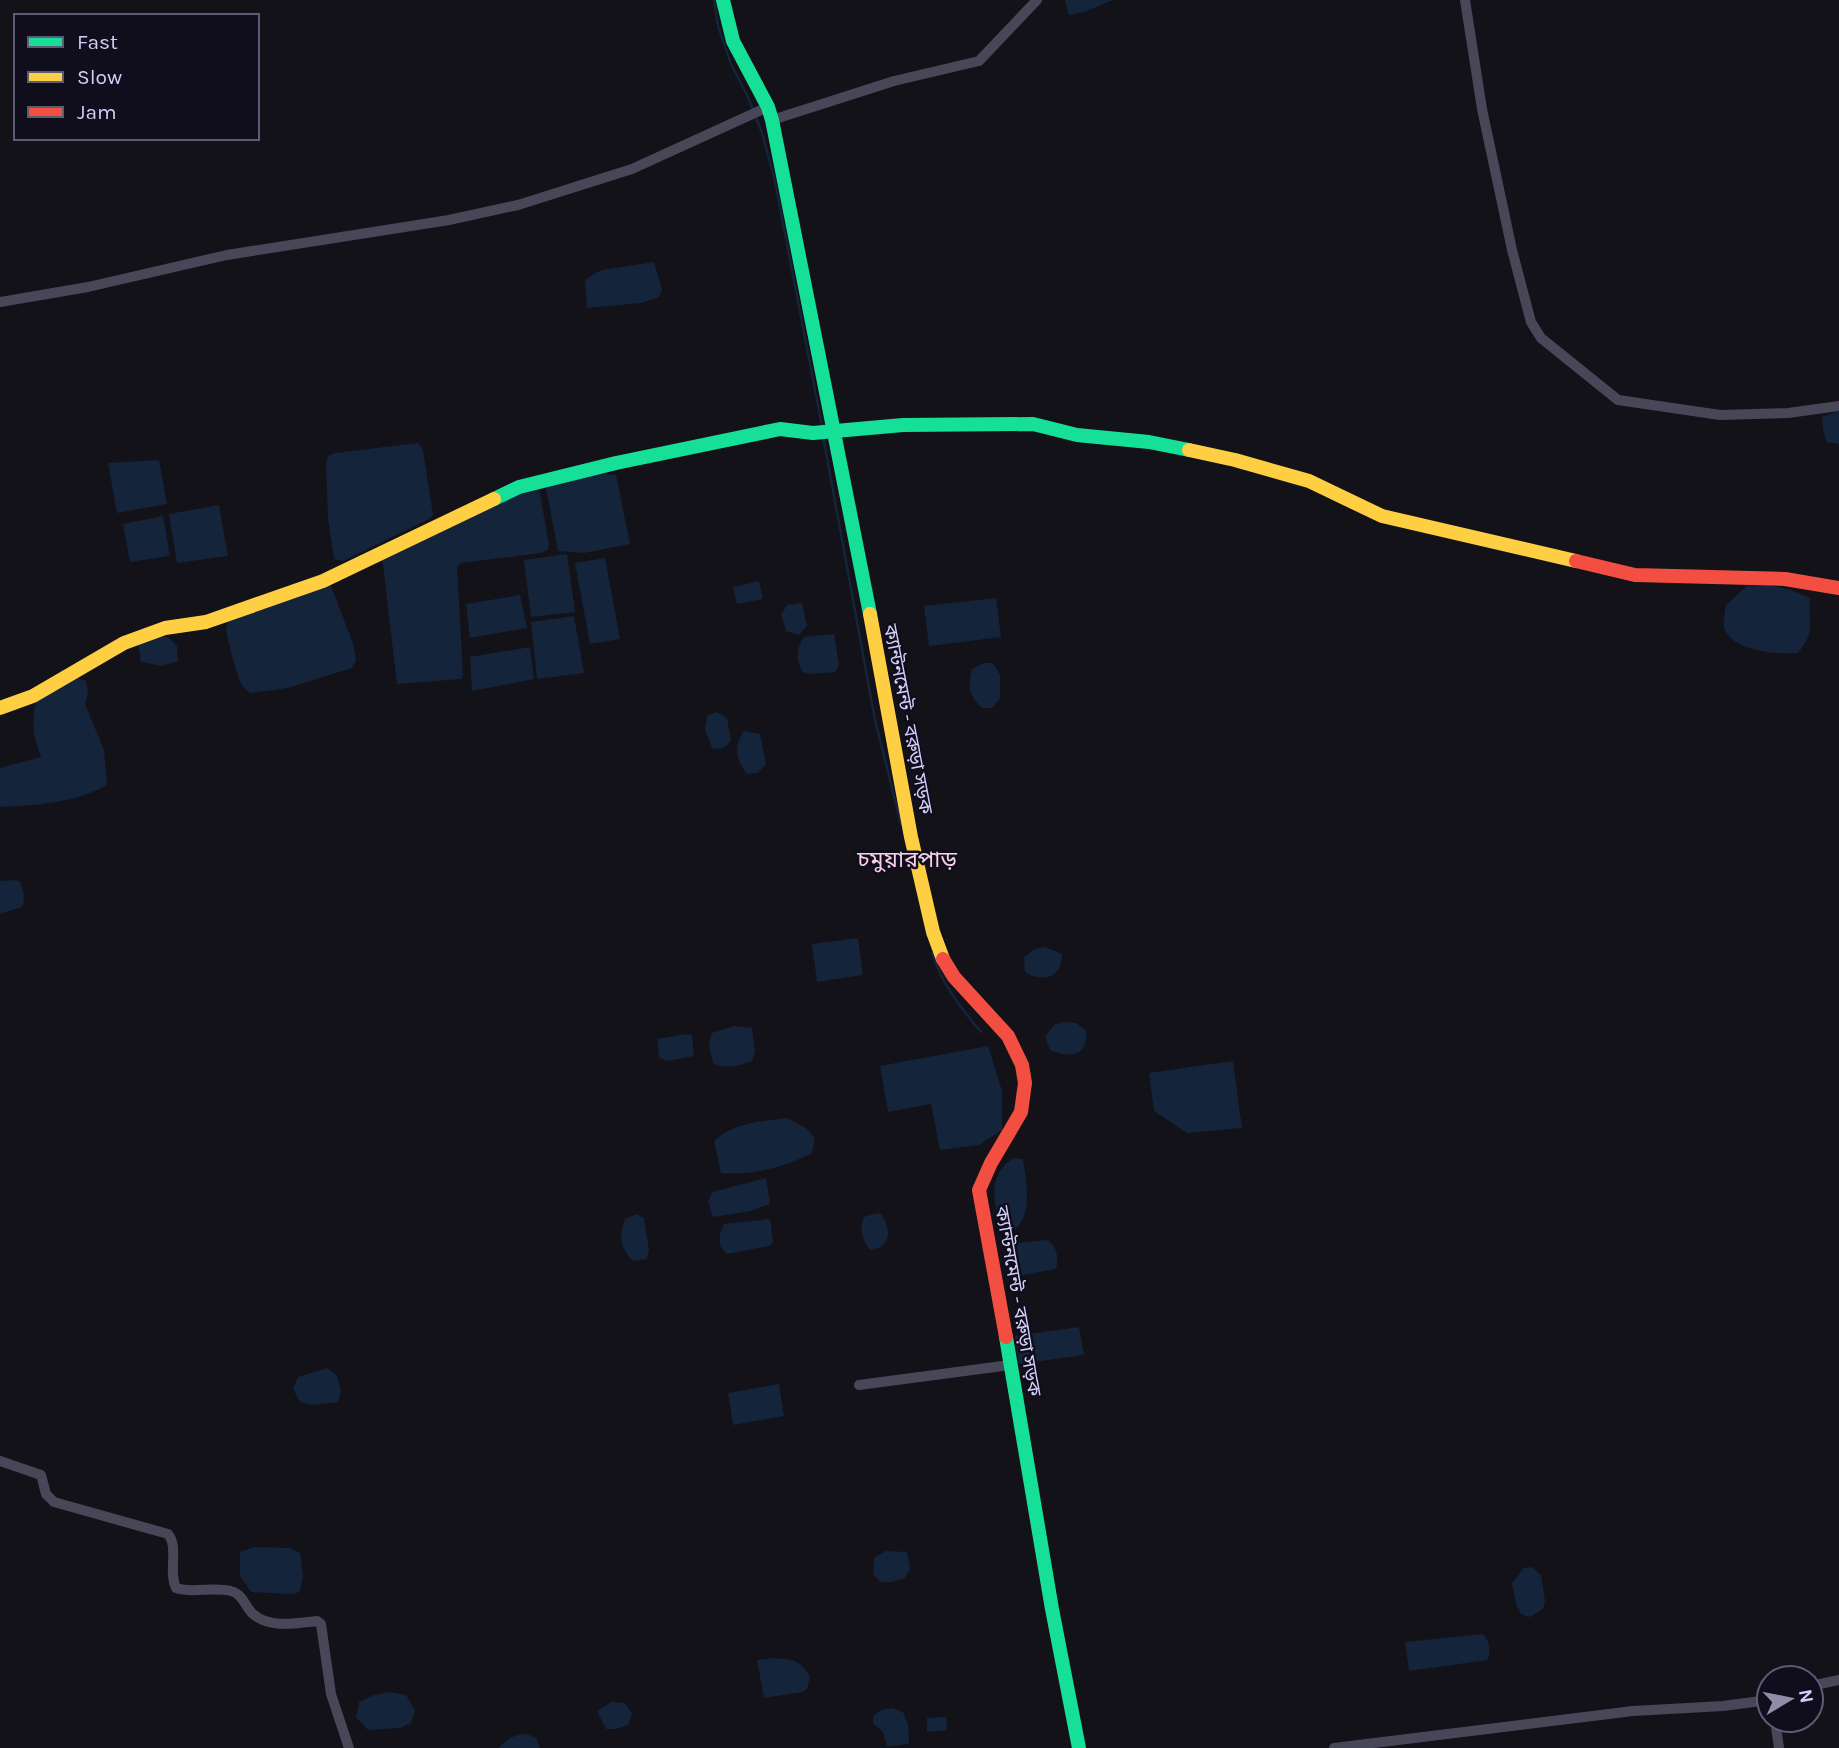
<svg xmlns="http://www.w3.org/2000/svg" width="1839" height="1748" viewBox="0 0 1839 1748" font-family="Karla,'Noto Sans Bengali',sans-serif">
<rect width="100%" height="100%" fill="#121218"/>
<g fill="#14243b">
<polygon points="1065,0 1113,0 1084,12 1069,15"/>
<polygon points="654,262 662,289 659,297 641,303 587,308 585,280 601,270"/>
<polygon points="1839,411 1839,444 1827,442 1823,430 1822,417"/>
<polygon points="418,443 423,450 433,515 427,520 343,561 334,559 328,519 326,464 328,456 335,453"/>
<polygon points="159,460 167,504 117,513 108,463"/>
<polygon points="597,473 616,475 630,544 584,553 558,551 545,483"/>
<polygon points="539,488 549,545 548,550 541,553 461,563 457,566 463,675 461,679 397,684 382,557 523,492"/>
<polygon points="219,505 228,556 177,563 169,514"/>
<polygon points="163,516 170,556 130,562 123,524"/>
<polygon points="567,554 575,612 531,617 524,560"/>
<polygon points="605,558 620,639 590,644 575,563"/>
<polygon points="759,581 763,599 737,604 733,587"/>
<polygon points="330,584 353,643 356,660 352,668 288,688 250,693 242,686 236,671 227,636 226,629 229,619"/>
<path d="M1767 585 1791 590 1810 598C1807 624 1817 630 1798 653 1778 655 1730 651 1724 627 1723 621 1725 611 1726 605L1747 586Z"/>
<polygon points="520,595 527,628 470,638 466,604"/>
<polygon points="996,598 1001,637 929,646 924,606"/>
<polygon points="802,603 807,626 799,635 786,631 781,615 787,605"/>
<polygon points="574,616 584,673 537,679 531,622"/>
<path d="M834 634 839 665 835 672 812 674 803 672C795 659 796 649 804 637Z"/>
<polygon points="157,636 168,637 177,646 178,661 162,666 141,662 138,644"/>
<polygon points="530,647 534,679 472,691 470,657"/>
<path d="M984 663H993L1000 675V699L992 708H982C968 695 968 687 972 669Z"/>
<path d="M77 678 86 681 88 691 85 704 104 750 107 785C76 803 36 805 0 807V768L41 757C32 733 31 721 38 695Z"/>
<path d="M717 712 727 718 731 740C726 748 721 750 712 748L705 730 707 716Z"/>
<path d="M744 731 760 734 766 764 758 773 747 774C736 759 733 747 744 731Z"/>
<path d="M16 880 20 882C23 890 26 898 22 907L0 914V881Z"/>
<polygon points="858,938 863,975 817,982 812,944"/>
<path d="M1045 947 1062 954C1063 976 1043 984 1025 972L1024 957 1035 949Z"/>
<path d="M1063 1022 1076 1023 1086 1030C1089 1056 1070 1059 1050 1050L1045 1037 1054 1025Z"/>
<path d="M734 1026 752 1028 755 1051 752 1061C738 1066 726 1070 713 1063L709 1045 712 1033Z"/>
<polygon points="686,1034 692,1035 694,1056 666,1061 659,1057 657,1039"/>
<polygon points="988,1046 1002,1091 1002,1130 979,1145 940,1150 931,1104 888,1112 880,1066"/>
<polygon points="1233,1061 1242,1128 1187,1133 1154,1111 1149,1073"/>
<path d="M787 1118 806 1128 815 1138 812 1153C785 1167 752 1176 721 1173L714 1141C733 1123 762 1121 787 1118Z"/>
<path d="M1014 1158 1023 1159C1026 1182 1034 1215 1013 1231L1004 1228C991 1205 988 1173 1014 1158Z"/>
<polygon points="766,1178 770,1204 750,1211 713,1217 708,1202 712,1192"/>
<path d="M877 1213 881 1214C892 1230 891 1248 870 1250 862 1239 859 1230 864 1217Z"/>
<path d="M637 1214 644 1218 649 1250 647 1259 633 1261C620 1248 619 1237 625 1219Z"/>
<path d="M770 1219 773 1242 770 1246 727 1254C717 1246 718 1236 724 1224Z"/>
<path d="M1048 1240C1057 1248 1059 1258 1056 1269L1017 1276 1012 1258 1016 1243Z"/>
<polygon points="1079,1327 1084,1355 1019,1364 1015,1336"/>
<polygon points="327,1368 337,1375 341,1391 338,1402 312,1405 300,1402 293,1389 298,1377"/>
<polygon points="779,1384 784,1416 733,1425 728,1393"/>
<polygon points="254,1547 290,1548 300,1553 303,1575 300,1592 292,1594 251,1592 240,1576 240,1552"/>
<polygon points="886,1551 907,1552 910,1568 905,1578 892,1582 881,1582 873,1574 874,1558"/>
<polygon points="1532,1567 1541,1575 1545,1601 1543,1609 1530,1617 1521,1614 1516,1604 1512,1583 1524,1568"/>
<path d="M1483 1634C1490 1643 1491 1649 1488 1660L1409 1671 1405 1642Z"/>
<path d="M773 1658C792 1659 801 1660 810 1677L807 1689 803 1692 764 1698 757 1660Z"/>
<polygon points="389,1692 406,1695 415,1710 411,1723 400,1728 368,1730 356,1717 359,1702 374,1695"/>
<polygon points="611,1702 625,1703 632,1714 628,1725 616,1729 606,1729 597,1711"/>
<polygon points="893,1708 903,1712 908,1725 909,1744 887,1747 883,1732 873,1723 873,1716 881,1710"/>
<polygon points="946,1717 947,1730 927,1732 927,1718"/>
<path d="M527 1734 536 1738 540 1748H499C507 1738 514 1735 527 1734Z"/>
</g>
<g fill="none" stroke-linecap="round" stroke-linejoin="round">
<g stroke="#14243b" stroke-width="2.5">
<polyline points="714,0 718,26 731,64 748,97 762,133 774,177 822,426"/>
<polyline points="823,436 875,720 901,824"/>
<path d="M932 953C942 984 960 1007 981 1032"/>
</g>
<g stroke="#484758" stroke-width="10">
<polyline points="1465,0 1482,109 1512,250 1531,322 1541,338 1618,400 1720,415 1788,413 1839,406"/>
<polyline points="772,120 894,81 979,61 1037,0"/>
<polyline points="0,302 88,287 227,255 449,220 518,205 632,169 768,107"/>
<polyline points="859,1385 1010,1365"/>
<path d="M0 1461 41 1475 46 1494 54 1502 168 1534C179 1547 168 1572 176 1588 193 1594 213 1586 231 1591 243 1594 245 1607 253 1614 270 1629 297 1623 317 1621L321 1624 331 1694 349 1748"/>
<polyline points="1811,1686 1839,1680"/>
<polyline points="1775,1720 1779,1748"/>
<polyline points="1334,1748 1633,1711 1723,1706 1769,1700"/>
</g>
<g stroke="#16e098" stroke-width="14">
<polyline points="723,0 733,41 768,107 772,120 870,614"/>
<polyline points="494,499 519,487 616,463 780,429 813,433 903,425 1033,424 1077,435 1149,442 1189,450"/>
<polyline points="1006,1337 1052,1609 1079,1748"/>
</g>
<g stroke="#ffcf43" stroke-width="14">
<polyline points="1189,450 1235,460 1309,481 1382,516 1576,561"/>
<polyline points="870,614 911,837 933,932 943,959"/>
<polyline points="0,708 33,696 124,643 165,628 206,622 323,581 494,499"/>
</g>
<g stroke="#f24e42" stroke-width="14">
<polyline points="1576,561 1635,575 1785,579 1839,588"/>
<polyline points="943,959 954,977 1008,1036 1022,1065 1025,1083 1021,1112 991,1163 979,1190 1006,1337"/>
</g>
</g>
<g text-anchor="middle" stroke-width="5" stroke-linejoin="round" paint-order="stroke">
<g font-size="19" fill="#d3cff8" stroke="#100e1c">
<text transform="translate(909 719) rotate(79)" y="7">ক্যান্টনমেন্ট - বরুড়া সড়ক</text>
<text transform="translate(1019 1301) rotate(80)" y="7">ক্যান্টনমেন্ট - বরুড়া সড়ক</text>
</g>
<g font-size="23" fill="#f9d1eb" stroke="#100e1c">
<text x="907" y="867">চমুয়ারপাড়</text>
</g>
</g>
<rect x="14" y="14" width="245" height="126" fill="#100e1c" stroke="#5e5b74" stroke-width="2"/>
<rect x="28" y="37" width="35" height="10" fill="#16e098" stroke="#5e5b74" stroke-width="2"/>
<text x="77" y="49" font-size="21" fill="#d3cff8">Fast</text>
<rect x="28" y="72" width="35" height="10" fill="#ffcf43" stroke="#5e5b74" stroke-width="2"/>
<text x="77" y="84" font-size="21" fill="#d3cff8">Slow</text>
<rect x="28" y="107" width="35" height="10" fill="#f24e42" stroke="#5e5b74" stroke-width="2"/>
<text x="77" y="119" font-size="21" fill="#d3cff8">Jam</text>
<g transform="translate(1790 1699) rotate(80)"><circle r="33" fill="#100e1c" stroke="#5e5b74" stroke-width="2"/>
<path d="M0-5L12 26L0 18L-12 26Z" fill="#8f8daa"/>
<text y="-10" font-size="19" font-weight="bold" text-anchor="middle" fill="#d3cff8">N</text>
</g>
</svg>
